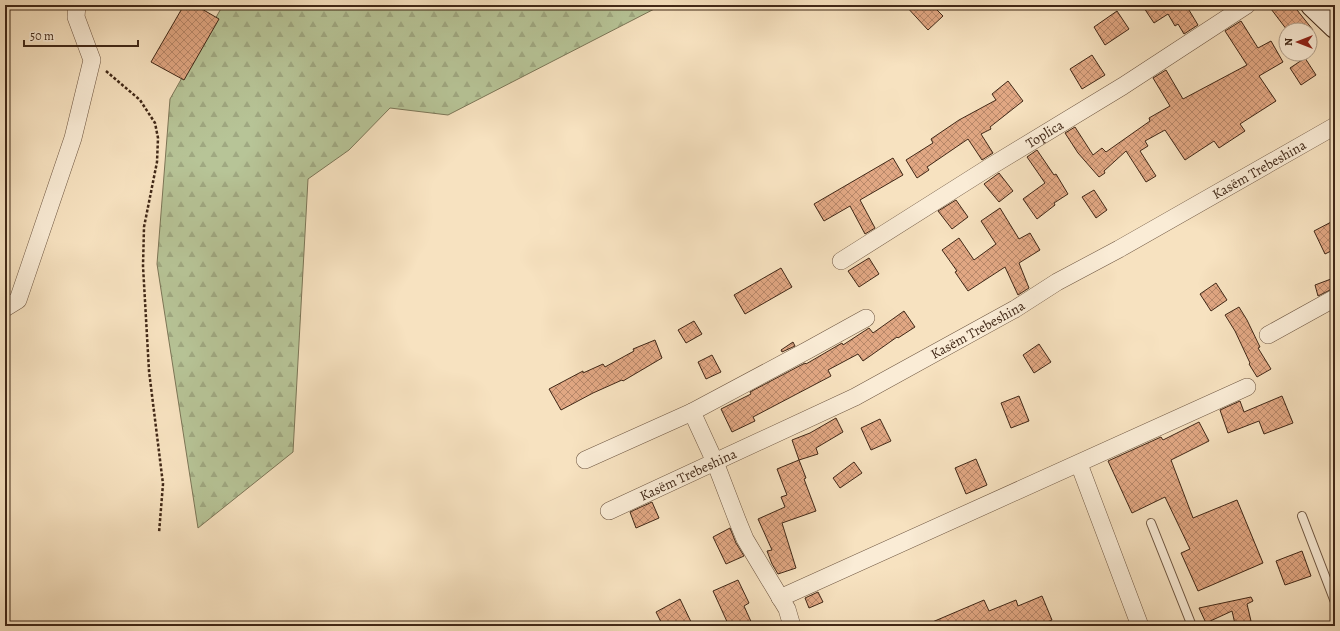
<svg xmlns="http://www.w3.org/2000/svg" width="1340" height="631" viewBox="0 0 1340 631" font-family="Alegreya,serif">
<defs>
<pattern id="forest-firs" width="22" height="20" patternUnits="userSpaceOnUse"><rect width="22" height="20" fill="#b7c497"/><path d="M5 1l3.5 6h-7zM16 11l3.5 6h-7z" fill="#9fa881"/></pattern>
<pattern id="building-cross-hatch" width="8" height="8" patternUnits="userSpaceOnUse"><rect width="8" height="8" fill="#e1a783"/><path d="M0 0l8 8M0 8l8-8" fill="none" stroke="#b8886a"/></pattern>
</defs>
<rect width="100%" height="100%" fill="#f7e2c0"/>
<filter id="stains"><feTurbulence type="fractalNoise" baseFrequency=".005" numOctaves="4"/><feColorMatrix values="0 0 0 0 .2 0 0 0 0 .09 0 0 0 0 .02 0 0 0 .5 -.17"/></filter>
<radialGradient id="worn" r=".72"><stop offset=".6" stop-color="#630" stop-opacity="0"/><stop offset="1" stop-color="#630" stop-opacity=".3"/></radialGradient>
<polygon fill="url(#forest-firs)" stroke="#7c7657" points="223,5 662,5 448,115 390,108 349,150 308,179 293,452 198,528 157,264 170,99"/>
<g fill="url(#building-cross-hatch)" stroke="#412817">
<polygon points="184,5 195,5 219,19 184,80 151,62"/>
<polygon points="905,5 932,5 943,16 928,30"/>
<polygon points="1142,5 1186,5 1198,25 1184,34 1178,24 1175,26 1168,14 1154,23"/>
<polygon points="1268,5 1293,5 1313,30 1287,30"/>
<polygon points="1117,11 1129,29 1105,45 1094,27"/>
<polygon points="1241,21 1258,48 1271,41 1283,62 1259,76 1276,101 1240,124 1245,131 1219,148 1214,141 1185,160 1165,130 1145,141 1148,146 1140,151 1156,176 1146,182 1126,151 1104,171 1105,173 1099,177 1078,153 1065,133 1075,127 1093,155 1102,148 1106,152 1150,121 1149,118 1170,106 1153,78 1166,70 1183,99 1247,65 1225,31"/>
<polygon points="1092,55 1105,75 1082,89 1070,69"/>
<polygon points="1305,58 1316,75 1301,85 1290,68"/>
<polygon points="1008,81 1023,101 990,127 991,129 981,134 993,153 982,160 968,139 927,167 929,170 917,178 906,160 933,143 931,139 959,120 996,100 992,94"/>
<polygon points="1037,150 1054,175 1056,174 1068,194 1054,203 1055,205 1037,219 1023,199 1045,183 1027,157"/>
<polygon points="893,158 903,175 860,200 875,228 865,234 850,206 824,221 814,204"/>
<polygon points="999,173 1013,191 999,202 984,184"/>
<polygon points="1094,190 1107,210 1096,218 1082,197"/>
<polygon points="956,200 968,217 952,229 938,211"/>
<polygon points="1000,208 1019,239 1030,233 1040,250 1019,263 1029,288 1018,295 1005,267 968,291 955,272 957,271 942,250 959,238 974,260 996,244 981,221"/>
<polygon points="1335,220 1335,249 1325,254 1314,231"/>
<polygon points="869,258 879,274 859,287 848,271"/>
<polygon points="781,268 792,287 745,314 734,295"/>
<polygon points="1331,279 1334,288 1318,296 1315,285"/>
<polygon points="1216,283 1227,300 1211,311 1200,294"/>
<polygon points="1239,307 1247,320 1260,347 1258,348 1271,369 1257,377 1249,364 1250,363 1235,331 1225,315"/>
<polygon points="904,311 915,327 898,338 897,337 863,361 858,354 828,370 831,376 753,417 755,421 732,432 721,409 751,394 750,392 805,363 806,364 842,343 843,345 869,328 873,333"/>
<polygon points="694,321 702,334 686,343 678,330"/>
<polygon points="655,340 662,358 623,381 622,380 593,393 561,410 549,389 583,371 583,373 603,364 605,367 634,351 633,349"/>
<polygon points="793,342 795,346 782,352 781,350"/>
<polygon points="1039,344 1051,362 1034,373 1023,355"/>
<polygon points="712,355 721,372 706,379 698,362"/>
<polygon points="1019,396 1029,421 1011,428 1001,403"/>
<polygon points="1282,396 1293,423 1264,434 1259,421 1228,433 1220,410 1240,401 1244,412"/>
<polygon points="836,418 843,432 816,448 818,454 799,460 792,440 810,433"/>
<polygon points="880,419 891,441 871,450 861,428"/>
<polygon points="1199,422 1209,441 1171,460 1193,518 1237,500 1263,563 1198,591 1181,553 1190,549 1165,497 1132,513 1108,461 1161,437 1163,440"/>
<polygon points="976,459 987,485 966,494 955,468"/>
<polygon points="799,460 806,478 804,479 816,511 782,523 796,568 778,574 772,564 767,551 772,550 758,519 785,507 781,497 787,495 777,469"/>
<polygon points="854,462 862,473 840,488 833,478"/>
<polygon points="652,502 659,518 636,528 630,512"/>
<polygon points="730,528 736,543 744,556 726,564 713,537"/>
<polygon points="1302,551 1311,576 1285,585 1276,561"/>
<polygon points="738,580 749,603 744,606 753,626 729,626 713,591"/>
<polygon points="818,592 823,602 809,608 805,598"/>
<polygon points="1042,596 1052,620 1037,626 923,626 984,600 989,611 1016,600 1018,606"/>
<polygon points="1251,597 1253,601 1247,604 1251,621 1235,624 1232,611 1206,623 1199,608"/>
<polygon points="680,599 693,626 663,626 656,612"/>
</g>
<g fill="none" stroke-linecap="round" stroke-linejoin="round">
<g stroke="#6e5641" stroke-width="10">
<g id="lane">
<polyline points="1302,516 1335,602"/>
<polyline points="1151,523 1192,626"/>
</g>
</g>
<g stroke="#6e5641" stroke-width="18">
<g id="street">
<path id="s1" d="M841 261 988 168 1123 86 1247 5"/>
<polyline points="5,308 18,300 73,138 92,60 76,17 77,5"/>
<polyline points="1268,335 1335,298"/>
<polyline points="692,412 715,462 738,522 745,539 787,609 792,626"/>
<polyline points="585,460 692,412 808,350 866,318"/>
<polyline points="1079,464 1140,626"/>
<path id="s2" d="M609 511 855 397 1015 309 1057 282 1119 249 1335 126"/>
<polyline points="780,598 1247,387"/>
</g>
</g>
<g stroke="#412817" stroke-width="24">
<polyline id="secondary" points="1312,5 1335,27"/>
</g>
<polyline stroke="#412817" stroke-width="2.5" stroke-dasharray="3 2" stroke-linecap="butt" points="106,71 140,100 155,123 158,138 157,162 144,227 143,266 149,371 163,484 159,533"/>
<use href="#lane" stroke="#faecd6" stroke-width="8"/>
<use href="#street" stroke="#faecd6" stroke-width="17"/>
<use href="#secondary" stroke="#faecd6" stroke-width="22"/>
</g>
<g text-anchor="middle" stroke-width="3" stroke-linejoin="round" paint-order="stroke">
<g font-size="14" fill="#412817" stroke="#faecd6">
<text dy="5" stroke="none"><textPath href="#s1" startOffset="240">Toplica</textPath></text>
<text dy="5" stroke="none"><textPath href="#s2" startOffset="735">Kasëm Trebeshina</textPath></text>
<text dy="5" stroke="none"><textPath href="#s2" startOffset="411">Kasëm Trebeshina</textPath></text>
<text dy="5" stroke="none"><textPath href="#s2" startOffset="87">Kasëm Trebeshina</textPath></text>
</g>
</g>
<rect width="1340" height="631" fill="none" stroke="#f7e2c0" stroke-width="20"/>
<rect x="6" y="6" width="1328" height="619" fill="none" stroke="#412817" stroke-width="2"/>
<rect x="10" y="10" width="1320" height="611" fill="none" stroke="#412817"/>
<g transform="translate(1298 42) rotate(270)"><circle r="19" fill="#faecd6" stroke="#b09e8a"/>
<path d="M0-3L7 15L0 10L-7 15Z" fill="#8f2418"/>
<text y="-6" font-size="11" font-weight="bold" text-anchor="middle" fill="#412817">N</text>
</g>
<path d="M24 40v6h114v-6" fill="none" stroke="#412817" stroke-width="2"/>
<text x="30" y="40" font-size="12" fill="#412817" stroke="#faecd6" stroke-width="3" paint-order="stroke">50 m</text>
<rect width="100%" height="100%" filter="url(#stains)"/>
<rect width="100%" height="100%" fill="url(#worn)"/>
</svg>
